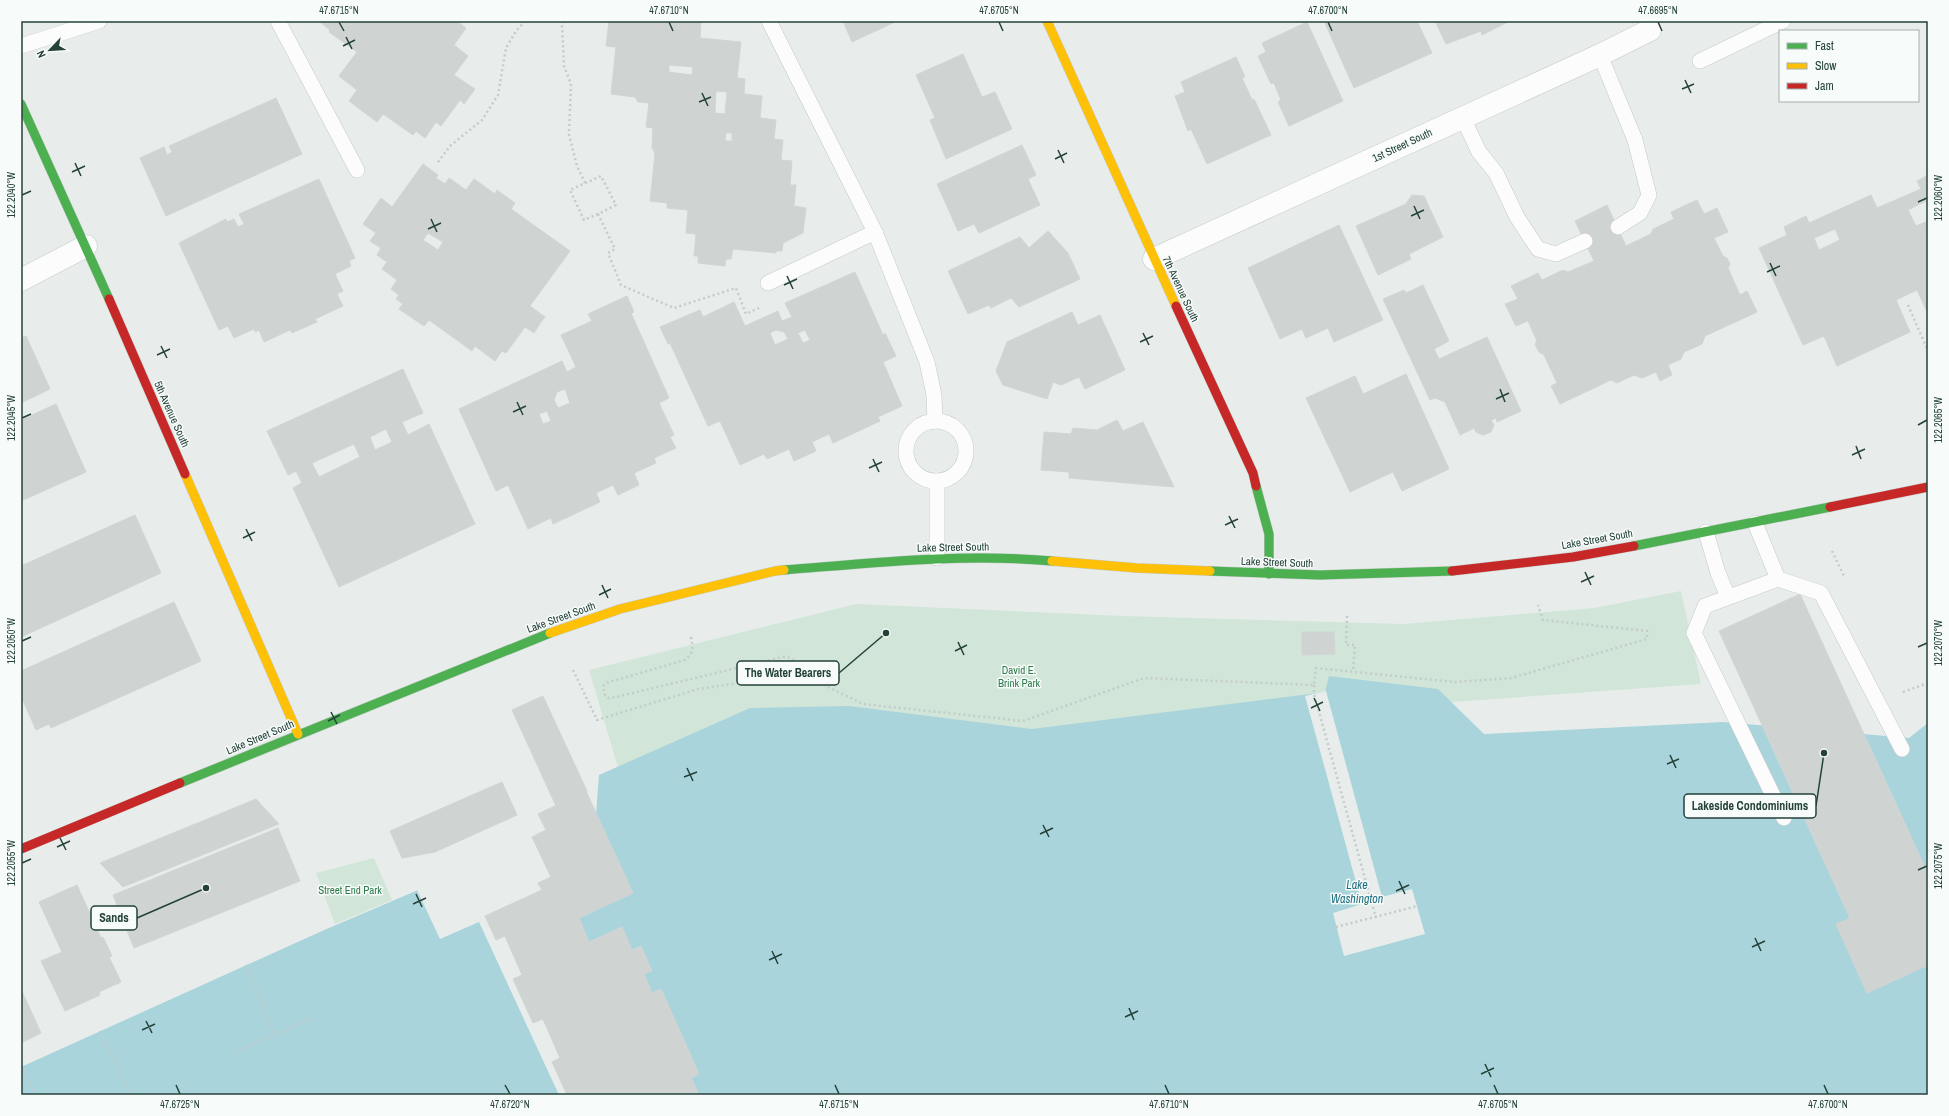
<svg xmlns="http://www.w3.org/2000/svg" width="1949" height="1116" viewBox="0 0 1949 1116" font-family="'Archivo Narrow',sans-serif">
<rect width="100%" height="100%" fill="#e8edeb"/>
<g fill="#d1e6d8">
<polygon points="1681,591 1701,684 1151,724 619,771 589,670 856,604 1124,616 1404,624 1594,608"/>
<polygon points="374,858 392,900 335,924 316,873"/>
</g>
<polygon fill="#a9d4db" points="1329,676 1438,689 1484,734 1723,722 1909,738 1928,723 1928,1095 21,1095 21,1067 322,931 596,814 599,775 750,708 849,706 1032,729 1325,692"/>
<g fill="#e8edeb">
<polygon points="1326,691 1382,897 1412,889 1425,934 1344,956 1333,913 1362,904 1305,696"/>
<polygon points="533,839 551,877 538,883 542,890 485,916 496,940 505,936 522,975 513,979 533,1023 543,1019 560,1058 552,1062 567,1095 559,1095 479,922 440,939 417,890"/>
</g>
<g fill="#cfd4d2" stroke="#d1d6d4" fill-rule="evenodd">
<polygon points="321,21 457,21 466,28 454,45 468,56 454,75 475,89 464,104 460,100 441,126 436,122 425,138 416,131 413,135 383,114 377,122 349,101 357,90 339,76 357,52 329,32 330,30 320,22"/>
<path d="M609 21H701L700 38 741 42 737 78 745 79 744 94 762 96 760 118 776 120 774 139 783 140 781 160 792 161 790 185H796L794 206 806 208 803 233 783 243 782 251H776V253L733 249 731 259H726L725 266 698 263V256H694L696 234 686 233 688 210 667 208V203L650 201 655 154 652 147 653 128 646 127 649 103 638 102 635 97 611 94 616 47 606 46ZM669 65 693 67 692 75 669 72ZM716 91 727 92 725 114 715 113ZM726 133H732V141H725Z"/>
<polygon points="843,21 897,21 852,42"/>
<polygon points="1324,21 1417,21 1432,53 1354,88"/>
<polygon points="1435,21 1510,21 1482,35 1481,31 1446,44"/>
<polygon points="1307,22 1343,101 1289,126 1278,102 1281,100 1274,83 1271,84 1258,56 1266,52 1262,43"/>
<polygon points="963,54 982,97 995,92 1012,129 946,159 930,120 935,118 916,75"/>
<polygon points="1236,57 1245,77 1242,78 1252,100 1254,99 1271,135 1207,164 1191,129 1188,131 1175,96 1185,92 1181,82"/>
<polygon points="276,98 302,154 166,216 140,158 164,147 167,155 172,152 169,146"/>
<polygon points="1022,145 1036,175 1028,179 1040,205 979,233 974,224 958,231 937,184"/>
<path d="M423 164 438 175 436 178 445 184 449 178 466 190 474 179 495 194 497 190 515 203 511 209 570 251 530 306 545 317 541 322 534 333 525 327 506 353 502 351 495 361 475 346 472 351 429 320 424 326 399 309 403 304 396 299 399 295 391 289 397 280 382 269 387 262 377 255 381 248 370 241 376 233 363 224 381 198 392 207ZM428 233 443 242 438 250 423 240Z"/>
<path d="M1928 175V200L1908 210 1916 226 1928 221V314L1917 290 1896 300 1910 332 1837 366 1824 336 1803 345 1759 248 1787 235 1784 227 1806 216 1809 223 1871 195 1877 208 1921 189 1917 181ZM1835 229 1840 240 1819 250 1814 238Z"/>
<polygon points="319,179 355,258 349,261 351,266 335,274 343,291 337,294 343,306 315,319 317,322 292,333 290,330 264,342 259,330 255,332 254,329 234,338 228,326 219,330 179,243 226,219 227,222 234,219 238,227 244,224 239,214"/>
<polygon points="1412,195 1424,196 1443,237 1409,254 1411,259 1378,275 1356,226 1406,204"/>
<polygon points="1697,200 1704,214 1717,208 1728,232 1714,238 1723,256 1727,258 1730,264 1728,268 1740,295 1747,291 1757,312 1705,336 1702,344 1684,352 1681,359 1668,365 1672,375 1660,381 1656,372 1642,378 1634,375 1617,383 1611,380 1560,404 1551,386 1557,383 1544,355 1539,352 1535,344 1537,341 1528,321 1516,326 1505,304 1518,299 1511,286 1538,273 1542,280 1563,270 1568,272 1594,261 1575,221 1607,205 1626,246 1651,234 1653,229 1674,219 1671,212"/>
<polygon points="1339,225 1383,320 1334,342 1328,328 1306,338 1302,329 1280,339 1248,268"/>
<polygon points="1048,231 1068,253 1080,279 1019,307 1011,298 991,308 989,305 968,314 948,271 1020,237 1029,248"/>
<path d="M855 272 883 335 885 333 896 356 883 362 902 406 878 417 880 421 833 443 829 434 812 442 816 451 794 461 789 449 767 459 764 454 740 465 720 421 708 426 670 343 668 344 660 327 700 310 703 317 734 302 745 326 778 311 782 321 792 317 785 303ZM776 330 784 332 788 339 775 345 770 333ZM805 330 810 340 803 343 798 333Z"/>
<polygon points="1423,285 1449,341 1434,349 1439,359 1487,337 1521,411 1497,422 1496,418 1491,420 1494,425 1491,432 1483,435 1476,432 1474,428 1460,435 1445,402 1435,398 1430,400 1383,299 1404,290 1406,293"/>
<path d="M627 296 634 312 631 313 669 398 659 403 674 435 670 437 676 448 654 458 656 463 634 473 639 485 618 495 613 485 596 493 600 502 553 524 551 518 528 529 508 485 496 491 459 409 562 361 567 372 576 367 561 335 592 321 588 314ZM565 389 570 403 558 408 554 400 557 392ZM547 411 551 421 543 424 539 414Z"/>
<polygon points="1072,312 1078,325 1100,315 1125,370 1085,389 1079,377 1061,385 1053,382 1047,399 1003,385 996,371 1007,342"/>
<polygon points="26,336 50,389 21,403 21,338"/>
<path d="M403 369 423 413 402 422 408 435 429 424 475 524 339 587 293 488 302 483 296 471 288 475 267 431ZM386 429 392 442 375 450 370 437ZM354 444 360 457 319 477 312 463Z"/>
<polygon points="1406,374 1449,469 1402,491 1393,472 1350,492 1306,398 1355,376 1363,394"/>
<polygon points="56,404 86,472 21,501 21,420"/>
<polygon points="1117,420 1123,431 1143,422 1174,487 1069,478 1069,472 1041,470 1044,432 1071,434 1073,428 1097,430"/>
<polygon points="135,515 161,573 21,637 21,566"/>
<polygon points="1800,594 1928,874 1928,965 1867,993 1836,924 1850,918 1719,631"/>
<polygon points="174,602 201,661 51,728 49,724 36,730 21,696 21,671"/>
<polygon points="1302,632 1334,632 1335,654 1302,655"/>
<polygon points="543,696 587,791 556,806 512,710"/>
<polygon points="502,782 517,815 435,852 402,858 390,831"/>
<polygon points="586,791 633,893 579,918 589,942 622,927 632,950 641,946 652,971 644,974 652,993 661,989 699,1074 691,1078 699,1095 567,1095 552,1062 560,1058 543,1019 533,1023 513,979 522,975 505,936 496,940 485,916 542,890 538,883 551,877 532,837 546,830 538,814"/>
<polygon points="256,799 279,824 123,887 100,863"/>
<polygon points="278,828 300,881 134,948 113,895"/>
<polygon points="77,885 101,938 103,937 112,956 109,957 121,982 99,992 100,995 65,1011 41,961 62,952 39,902"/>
<polygon points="21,989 41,1033 21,1043"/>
</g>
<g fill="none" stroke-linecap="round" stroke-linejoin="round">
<g stroke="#c5cac8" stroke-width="16">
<g id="lane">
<polyline points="278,21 357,170"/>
<polyline points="769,21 875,232 927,362 934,395 935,421"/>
<polyline points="21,46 99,21"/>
<polyline points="1600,55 1635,140 1649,195 1640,213 1618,227"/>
<polyline points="1700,61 1783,21"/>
<polyline points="1463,118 1479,152 1496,173 1517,217 1538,249 1556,254 1585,241"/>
<polyline points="768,283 875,232"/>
<circle cx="936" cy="451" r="30"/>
<polyline points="1755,523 1778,579"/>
<polyline points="1706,532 1718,573 1728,597"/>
<polyline points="937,558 937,481"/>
<polyline points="1784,818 1694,633 1705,606 1778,579 1821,593 1902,749"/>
</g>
</g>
<g stroke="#c5cac8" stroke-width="23">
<g id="street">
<polyline points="1154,259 1600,55 1650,30"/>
<polyline points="21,280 86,246"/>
</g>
</g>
<g stroke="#c3cbc8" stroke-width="10">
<g id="fast">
<polyline points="21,104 109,299"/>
<polyline points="1256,486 1269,534 1269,574"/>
<polyline points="1634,546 1830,507"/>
<path d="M784 570C873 563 962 553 1052 561"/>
<polyline points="1210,571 1320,575 1452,571"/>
<polyline points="180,783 550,633"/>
</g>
</g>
<g stroke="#c3cbc8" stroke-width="10">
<g id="slow">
<polyline points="1047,21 1176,306"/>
<polyline points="185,474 298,734"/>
<polyline points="1052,561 1137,568 1210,571"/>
<polyline points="550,633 620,609 775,571 784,570"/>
</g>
</g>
<g stroke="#c3cbc8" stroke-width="10">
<g id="jam">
<polyline points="109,299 185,474"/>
<polyline points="1176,306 1253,473 1256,486"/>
<polyline points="1830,507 1928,487"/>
<polyline points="1452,571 1573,557 1634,546"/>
<polyline points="21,849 180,783"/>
</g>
</g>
<g stroke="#c3ccca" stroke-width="2.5" stroke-dasharray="2 3" stroke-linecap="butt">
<polyline points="564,21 562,24 564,66 571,84 569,135 577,166 585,183"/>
<polyline points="438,162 450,146 482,120 498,95 506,48 516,31 525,21"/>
<polyline points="598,214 584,220 570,190 601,176 616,205 598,214 615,249 608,253 621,285 674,308 736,288 746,314 759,308"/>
<polyline points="1908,305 1928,351"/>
<polyline points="1832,551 1844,576"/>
<polyline points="1347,616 1346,645 1355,645 1353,670"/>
<path d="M691 637C693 648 694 652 685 660L606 683 603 686 605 695 608 698 616 697 782 657C794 656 798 663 801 674"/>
<polyline points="573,670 597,720 698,689 801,674 863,704 1023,721 1144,678 1314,685 1316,668 1455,682 1511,678 1647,639 1647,631 1543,620 1538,605"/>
<polyline points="1314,685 1314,694 1376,918"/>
<polyline points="1903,692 1928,683"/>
<polyline points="1336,927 1417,906"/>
<polyline points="246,965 275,1035"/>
<polyline points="100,1031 131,1095"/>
<polyline points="236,1051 314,1018"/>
<polyline points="22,1066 35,1095"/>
</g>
<use href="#lane" stroke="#fcfcfc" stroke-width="15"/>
<use href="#street" stroke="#fcfcfc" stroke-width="22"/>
<use href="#fast" stroke="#4caf50" stroke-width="9"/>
<use href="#slow" stroke="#ffc107" stroke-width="9"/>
<use href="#jam" stroke="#c62828" stroke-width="9"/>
</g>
<path fill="none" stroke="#24423a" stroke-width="1.5" d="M339 22 344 31M669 22 673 31M999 22 1003 31M1328 22 1332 31M1658 22 1662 31M346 37 352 49M343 46 355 40M1685 80 1691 93M1682 89 1694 84M702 93 708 106M699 102 711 97M1058 150 1064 163M1055 159 1067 153M75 163 81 176M72 172 85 166M22 195 31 191M1918 202 1927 198M1414 206 1420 219M1411 216 1424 210M431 219 437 232M428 229 441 223M1770 263 1776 276M1767 272 1780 266M787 276 793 289M784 285 797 279M1143 333 1149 345M1140 342 1153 336M161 346 167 358M157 355 170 349M1500 389 1505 402M1496 399 1509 393M517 402 523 415M513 412 526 406M22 418 31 414M1918 425 1927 420M1856 446 1861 459M1852 455 1865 449M873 459 879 472M869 468 882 462M1229 516 1235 528M1225 525 1238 519M246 529 252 541M243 538 255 532M1585 572 1591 585M1581 582 1594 576M602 585 608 598M599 595 611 589M22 641 31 637M958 642 964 655M1918 647 1927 643M955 651 967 645M1314 698 1320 711M1311 708 1323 702M331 712 337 724M328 721 340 715M1670 755 1676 768M1667 764 1679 759M687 768 693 781M684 777 697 772M1043 825 1049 837M1040 834 1053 828M60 838 66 850M57 847 70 841M22 863 31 859M1918 870 1927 866M1399 881 1405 894M1396 891 1409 885M416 894 422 907M413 904 426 898M1755 938 1761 951M1752 947 1765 941M772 951 778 964M769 960 782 954M1129 1008 1134 1020M1125 1017 1138 1011M146 1021 152 1033M142 1030 155 1024M1485 1064 1491 1077M1481 1074 1494 1068M176 1085 180 1094M505 1085 510 1094M835 1085 839 1094M1165 1085 1169 1094M1494 1085 1498 1094M1824 1085 1828 1094"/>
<g text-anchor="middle" stroke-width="3" stroke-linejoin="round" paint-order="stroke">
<g font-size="11" fill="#24423a" stroke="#f7fbf9">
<text transform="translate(1402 145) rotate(-25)" y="4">1st Street South</text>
<text transform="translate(1181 289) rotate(65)" y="4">7th Avenue South</text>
<text transform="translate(172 414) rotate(66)" y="4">5th Avenue South</text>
<text transform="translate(1597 539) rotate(-10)" y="4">Lake Street South</text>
<text transform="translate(953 547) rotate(-1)" y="4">Lake Street South</text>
<text transform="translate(1277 562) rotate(2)" y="4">Lake Street South</text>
<text transform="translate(561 617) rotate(-20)" y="4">Lake Street South</text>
<text transform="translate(260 737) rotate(-23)" y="4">Lake Street South</text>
</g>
<g font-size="11" fill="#2d7a4b" stroke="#f7fbf9">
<text x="1019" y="674">David E.<tspan x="1019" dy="13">Brink Park</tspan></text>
<text x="350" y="894">Street End Park</text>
</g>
<g font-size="12" font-style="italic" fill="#1c6f80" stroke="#f7fbf9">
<text x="1357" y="889">Lake<tspan x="1357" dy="14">Washington</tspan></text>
</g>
</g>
<path fill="none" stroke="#24423a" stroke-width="1.5" d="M886 633L839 673M1824 753L1816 806M206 888L137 918"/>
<g fill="#24423a" stroke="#f7fbf9" stroke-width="1.5">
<circle cx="886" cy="633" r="4"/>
<circle cx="1824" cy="753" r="4"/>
<circle cx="206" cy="888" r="4"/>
</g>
<g fill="#f7fbf9" stroke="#24423a" stroke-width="1.5">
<rect x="737" y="661" width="102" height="24" rx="4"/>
<rect x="1684" y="794" width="132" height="24" rx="4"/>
<rect x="91" y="906" width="46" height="24" rx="4"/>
</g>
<g font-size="12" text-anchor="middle" font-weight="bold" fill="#24423a">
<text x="788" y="677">The Water Bearers</text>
<text x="1750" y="810">Lakeside Condominiums</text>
<text x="114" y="922">Sands</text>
</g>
<rect width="1949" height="1116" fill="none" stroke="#f7fbf9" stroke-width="44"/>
<rect x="1779" y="30" width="140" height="72" fill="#f7fbf9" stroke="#a3b1ad"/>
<rect x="1787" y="43" width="20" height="6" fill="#4caf50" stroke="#a3b1ad"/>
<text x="1815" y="50" font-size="12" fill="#24423a">Fast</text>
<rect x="1787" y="63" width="20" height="6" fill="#ffc107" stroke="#a3b1ad"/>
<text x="1815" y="70" font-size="12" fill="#24423a">Slow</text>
<rect x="1787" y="83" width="20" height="6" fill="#c62828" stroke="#a3b1ad"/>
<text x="1815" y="90" font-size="12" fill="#24423a">Jam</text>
<g transform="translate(50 50) rotate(245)" stroke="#f7fbf9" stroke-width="3" paint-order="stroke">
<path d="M0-3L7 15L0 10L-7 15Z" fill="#24423a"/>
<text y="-6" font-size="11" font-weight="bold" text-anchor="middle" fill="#24423a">N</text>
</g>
<rect x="22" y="22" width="1905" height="1072" fill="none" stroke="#24423a" stroke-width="1.5"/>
<g font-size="10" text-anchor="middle" fill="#24423a">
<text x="339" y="14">47.6715°N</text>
<text x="669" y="14">47.6710°N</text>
<text x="999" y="14">47.6705°N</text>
<text x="1328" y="14">47.6700°N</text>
<text x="1658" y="14">47.6695°N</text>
<text transform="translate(11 195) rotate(-90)" y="4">122.2040°W</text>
<text transform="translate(1938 198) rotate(-90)" y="4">122.2060°W</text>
<text transform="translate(11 418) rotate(-90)" y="4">122.2045°W</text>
<text transform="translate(1938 420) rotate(-90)" y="4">122.2065°W</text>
<text transform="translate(11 641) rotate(-90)" y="4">122.2050°W</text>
<text transform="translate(1938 643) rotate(-90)" y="4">122.2070°W</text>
<text transform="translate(11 863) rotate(-90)" y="4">122.2055°W</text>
<text transform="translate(1938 866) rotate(-90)" y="4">122.2075°W</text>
<text x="180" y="1108">47.6725°N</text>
<text x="510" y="1108">47.6720°N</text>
<text x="839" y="1108">47.6715°N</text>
<text x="1169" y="1108">47.6710°N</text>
<text x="1498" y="1108">47.6705°N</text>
<text x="1828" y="1108">47.6700°N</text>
</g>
</svg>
